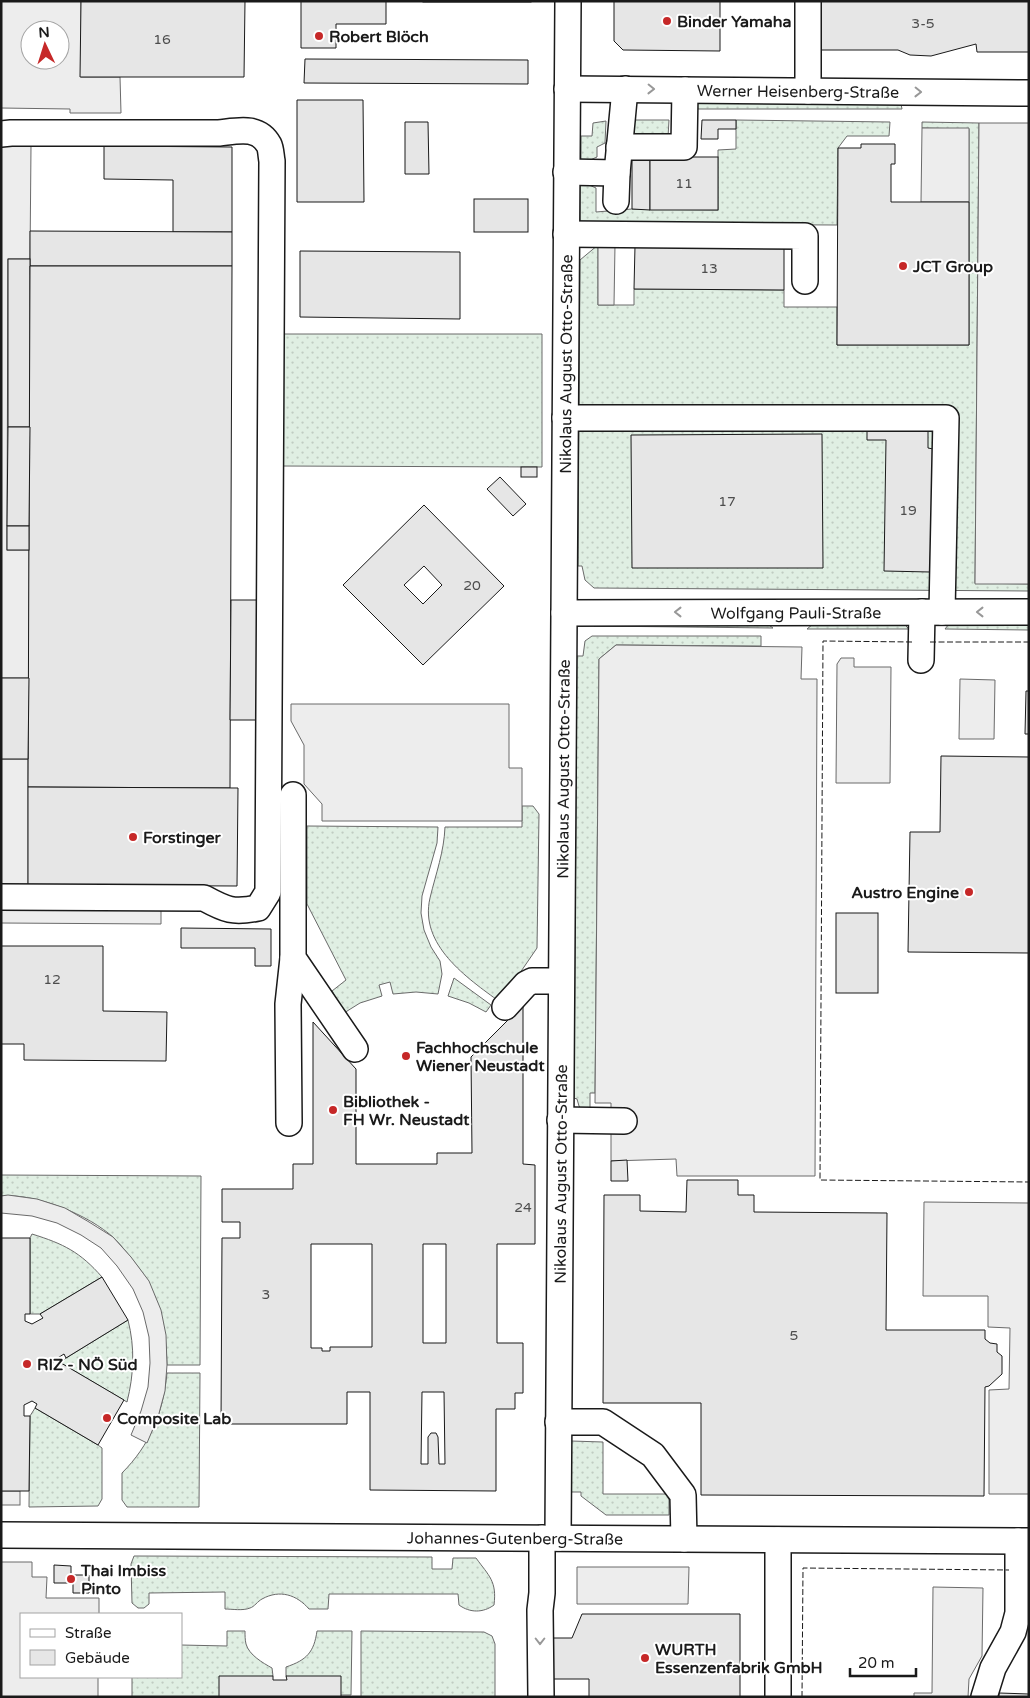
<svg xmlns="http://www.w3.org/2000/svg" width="1030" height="1698" viewBox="0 0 1030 1698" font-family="'Varela Round',sans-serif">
<defs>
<pattern id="grass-dots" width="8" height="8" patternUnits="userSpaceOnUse" patternTransform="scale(1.25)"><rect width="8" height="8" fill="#e0efe3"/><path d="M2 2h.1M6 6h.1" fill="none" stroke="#c0ccc2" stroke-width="1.8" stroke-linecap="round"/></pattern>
</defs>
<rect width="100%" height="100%" fill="#fff"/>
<g fill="url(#grass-dots)" stroke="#6a6a6a">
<polygon points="696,103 901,104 902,109 698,109"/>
<polygon points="634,120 669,120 668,137 634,137"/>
<polygon points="736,120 890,122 889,136 847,136 838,148 837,225 612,224 580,228 580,181 596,188 596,212 632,209 718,210 718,150 736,149"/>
<polygon points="606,121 605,143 597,147 597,157 581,164 581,136 592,136 593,123"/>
<polygon points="922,122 979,123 975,583 1029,584 1029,591 594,588 585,580 582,566 578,566 580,260 598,245 598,305 634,305 634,289 784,290 784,307 837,307 837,345 969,345 969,129 922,128"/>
<polygon points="281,334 542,334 542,467 280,466"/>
<polygon points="605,621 766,623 773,628 594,626"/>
<polygon points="813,624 904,624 909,629 807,629"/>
<polygon points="949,624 1029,625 1029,630 945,629"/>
<polygon points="592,636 761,636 761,646 616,645 599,659 595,1093 590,1093 590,1112 583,1111 579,1106 577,1099 574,1098 577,656 583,656 585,641"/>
<path d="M522 806H533L539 814 537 948 500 1002C467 978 419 945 430 898 436 873 444 852 445 827H522Z"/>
<polygon points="307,826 438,827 437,843 422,896 421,913 424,930 431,947 440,961 442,974 438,994 416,992 393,994 390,982 379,985 382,996 360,1003 344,1013 332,991 346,980 307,904"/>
<polygon points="454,978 491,1005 486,1012 469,1003 448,996"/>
<path d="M1 1175 201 1176 200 1365H167C166 1335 163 1311 149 1284 147 1278 142 1273 139 1268 131 1258 123 1247 114 1238 89 1215 36 1193 1 1196Z"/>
<path d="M32 1234C64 1244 80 1252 102 1277L40 1314H30V1238Z"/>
<path d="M128 1320C135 1348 134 1374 127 1402L61 1363 66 1358Z"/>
<path d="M167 1373H200L199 1507H127L122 1500V1473C150 1445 163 1413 167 1373Z"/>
<polygon points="35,1408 98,1445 102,1448 102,1499 98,1506 29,1507 30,1416"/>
<polygon points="571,1441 603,1442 603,1494 669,1494 669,1515 606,1515 581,1496 581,1492 571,1492"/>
<path d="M134 1556 432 1557V1569H452L453 1558H476C489 1576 497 1581 494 1605 483 1613 470 1613 459 1605L458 1594H329L328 1609H309C297 1595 280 1589 262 1599 258 1601 254 1607 250 1608 243 1611 232 1609 225 1609V1592L149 1593V1604L144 1608H138L132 1603 131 1564Z"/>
<path d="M227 1631H245C245 1635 245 1640 246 1644 249 1655 263 1663 272 1668L273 1676 219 1697H132V1677H181V1645L227 1646Z"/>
<path d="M317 1631H352L351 1695H341L286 1676V1667C307 1660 314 1652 317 1631Z"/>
<polygon points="361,1631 484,1632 492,1636 495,1644 495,1697 361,1697"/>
</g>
<g fill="#ededed" stroke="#6a6a6a" fill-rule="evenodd">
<path d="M1 1H81V77H120L121 113H70V109L1 108ZM30 30H60V60H30Z"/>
<polygon points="979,123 1029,123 1029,584 975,584"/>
<polygon points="922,128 969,128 969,202 921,202"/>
<polygon points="1,146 31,146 30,259 8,259 7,526 7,550 29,550 29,678 1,678"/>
<polygon points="598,245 615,245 614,305 598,305"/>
<polygon points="616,645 802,647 801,679 817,679 815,1176 677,1176 676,1159 611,1161 611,1103 595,1103 599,659"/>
<polygon points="841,658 854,658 854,667 891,667 890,783 836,783 837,664"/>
<polygon points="960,679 995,680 994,739 959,739"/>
<polygon points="291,704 509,704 509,768 522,768 522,821 322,821 322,804 304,784 304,745 291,721"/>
<polygon points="1,759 28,759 28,885 161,907 161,924 1,923"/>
<polygon points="8,1195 37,1199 65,1208 89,1222 113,1237 131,1257 149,1281 161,1310 166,1335 167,1365 165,1391 158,1417 147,1443 131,1435 141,1411 148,1387 150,1363 149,1337 143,1312 133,1289 117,1266 101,1248 81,1235 57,1223 32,1216 1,1213 1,1196"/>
<polygon points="924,1202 1029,1203 1029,1494 989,1494 989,1390 1009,1389 1010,1328 988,1327 988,1296 923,1296"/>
<rect x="1" y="1491" width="19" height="14"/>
<polygon points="1,1562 32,1562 32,1577 47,1577 46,1598 99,1598 99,1614 21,1614 21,1677 98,1677 98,1697 1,1697"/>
<polygon points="577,1567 689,1567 688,1604 577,1604"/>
<polygon points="933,1587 983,1588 982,1656 969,1679 968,1697 914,1697 914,1693 932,1693"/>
</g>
<g fill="#e6e6e6" stroke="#1a1a1a" fill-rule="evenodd">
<polygon points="81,1 245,1 244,77 80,77"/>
<polygon points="301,1 386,1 386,24 336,24 336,48 301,48"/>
<rect x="423" y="1" width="108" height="1"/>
<polygon points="614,1 720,1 720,51 623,50 614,41"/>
<polygon points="818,1 1029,1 1029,52 977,52 976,44 931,56 910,55 898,50 817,50"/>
<polygon points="305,59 528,60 528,84 304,83"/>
<polygon points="297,100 363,100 364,202 297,202"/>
<polygon points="702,120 736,120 736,129 718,129 718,139 701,139"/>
<polygon points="405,122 428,122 429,174 405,174"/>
<polygon points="861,144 895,144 895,164 891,164 891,202 969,202 969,345 837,345 838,148 861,148"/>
<polygon points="104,146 232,147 232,232 173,232 173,180 104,179"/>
<polygon points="632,157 650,157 650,210 632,209"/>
<rect x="650" y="157" width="68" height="53"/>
<rect x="474" y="199" width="54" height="33"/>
<polygon points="30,231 232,232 232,266 30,266"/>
<polygon points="635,246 784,248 784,290 634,289"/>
<polygon points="300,251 460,252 460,319 300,317"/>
<rect x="8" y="259" width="22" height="168"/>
<polygon points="30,266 232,266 230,788 28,787"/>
<polygon points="8,427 30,427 29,526 7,526"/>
<polygon points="867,429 928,430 928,448 933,449 930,572 884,571 886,440 867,440"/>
<polygon points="822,434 823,568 632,568 631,435"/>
<rect x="521" y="467" width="16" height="10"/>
<polygon points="500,477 526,504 513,516 487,489"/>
<path d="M424 505 504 586 423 665 343 585ZM424 566 442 585 423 604 404 585Z"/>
<rect x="7" y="526" width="22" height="24"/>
<polygon points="231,600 259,600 258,720 230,720"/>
<polygon points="1,678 29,678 28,759 1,759"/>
<polygon points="1026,691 1029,691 1029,734 1025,734"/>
<polygon points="941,756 1029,757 1029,953 908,952 910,832 940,832"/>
<polygon points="28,787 238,788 237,886 28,885"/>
<rect x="836" y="913" width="42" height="80"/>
<polygon points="181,928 271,929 271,966 255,966 255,948 181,948"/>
<polygon points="1,946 103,946 103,1011 167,1012 166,1061 24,1060 24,1044 1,1044"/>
<path d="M523 1005V1164L535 1165V1244H497V1343H523V1393H515V1409H496V1491L370 1490V1392H347V1424H221L222 1238H240V1222H222V1189H293V1164H313V1022L356 1069V1164H437V1153H472L471 1057ZM311 1244H372V1347H330V1351H322V1348H311ZM423 1244H446V1343H423ZM422 1392H444L445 1464H439L438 1437 436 1433H431L428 1437V1464H421Z"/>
<polygon points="627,1160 628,1181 611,1181 611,1161"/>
<polygon points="687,1180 738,1180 738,1195 754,1195 754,1212 887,1213 886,1330 985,1330 985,1339 990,1343 997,1344 997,1352 1002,1356 1002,1374 989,1386 985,1387 984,1496 701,1495 701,1403 603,1403 604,1195 640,1195 640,1211 686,1212"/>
<polygon points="1,1238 30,1238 30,1314 25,1314 25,1321 32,1324 43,1318 40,1314 102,1277 128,1320 66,1358 64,1354 56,1359 51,1366 57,1370 61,1363 124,1400 98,1445 35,1408 37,1404 32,1401 24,1405 24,1416 30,1416 29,1491 1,1491"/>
<polygon points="54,1565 71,1566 71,1575 89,1575 89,1593 73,1593 73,1583 54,1583"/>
<polygon points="582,1614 740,1614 740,1697 589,1697 589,1679 551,1679 551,1638 572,1638"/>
<polygon points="219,1676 273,1676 273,1680 287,1680 286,1676 341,1676 341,1697 219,1697"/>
<polygon points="999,1693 1029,1694 1029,1697 999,1697"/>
</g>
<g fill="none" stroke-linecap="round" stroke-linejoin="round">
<g stroke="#1a1a1a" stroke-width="28">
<g id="minor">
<path id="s1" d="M567 89 1029 93"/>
<polyline points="808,91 808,1"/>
<path d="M1 134 11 133H219C237 131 258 125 269 145 271 149 271 156 272 161L268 892 258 908C233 913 226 910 204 898L1 897"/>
<polyline points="619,147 684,147 685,90"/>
<polyline points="566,172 617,173"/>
<polyline points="616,201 617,173 625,89"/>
<polyline points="566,234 805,236 805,281"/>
<polyline points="565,418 946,418 942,612"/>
<path id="s2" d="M564 613 1029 612"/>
<polyline points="921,660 922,612"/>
<polyline points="293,795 293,958 355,1049"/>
<polyline points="505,1007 526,984 532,981 561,981"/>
<polyline points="560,1120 624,1121"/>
<polyline points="289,1123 288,1004 293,958"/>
<polyline points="558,1422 603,1422 653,1455 683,1495 684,1539"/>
<path id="s3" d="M1 1535 1029 1541"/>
<path id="s4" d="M558 1538 568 1"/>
<polyline points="541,1697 540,1610 542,1593 542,1538"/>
<polyline points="778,1697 778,1540"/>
<polyline points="984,1697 993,1668 1013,1632 1018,1613 1018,1541"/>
</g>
</g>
<use href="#minor" stroke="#fff" stroke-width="25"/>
<g stroke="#1a1a1a" stroke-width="1" stroke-dasharray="6 2.5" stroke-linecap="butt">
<polyline points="912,642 823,641 820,1180 1029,1182"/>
<polyline points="930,642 1029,642"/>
<polyline points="802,1697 803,1568 1009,1570"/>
</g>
</g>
<defs><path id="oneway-chevron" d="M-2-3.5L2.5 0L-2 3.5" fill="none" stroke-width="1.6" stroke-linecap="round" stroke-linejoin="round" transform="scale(1.25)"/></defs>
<g stroke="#989898">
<use href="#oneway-chevron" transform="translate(651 89) rotate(1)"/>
<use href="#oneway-chevron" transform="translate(918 92) rotate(1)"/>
<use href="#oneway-chevron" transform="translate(678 612) rotate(180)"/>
<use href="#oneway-chevron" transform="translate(980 612) rotate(-180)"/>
<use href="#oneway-chevron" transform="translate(540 1641) rotate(90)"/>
</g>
<g fill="#c62828" stroke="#fff" stroke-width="2">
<circle cx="667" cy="21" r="5"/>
<circle cx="319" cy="36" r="5"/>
<circle cx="903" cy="266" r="5"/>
<circle cx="133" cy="837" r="5"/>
<circle cx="969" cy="892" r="5"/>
<circle cx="406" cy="1056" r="5"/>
<circle cx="333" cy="1110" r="5"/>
<circle cx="27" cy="1364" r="5"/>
<circle cx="107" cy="1418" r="5"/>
<circle cx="71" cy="1579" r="5"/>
<circle cx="645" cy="1658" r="5"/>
</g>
<g text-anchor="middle" stroke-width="4" stroke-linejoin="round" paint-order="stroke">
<g font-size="14" fill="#4d4d4d">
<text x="923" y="28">3-5</text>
<text x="162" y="44">16</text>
<text x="684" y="188">11</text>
<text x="709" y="273">13</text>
<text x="727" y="506">17</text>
<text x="908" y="515">19</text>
<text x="472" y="590">20</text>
<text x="52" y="984">12</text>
<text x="523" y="1212">24</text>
<text x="266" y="1299">3</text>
<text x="794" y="1340">5</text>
</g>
<g font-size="16" font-weight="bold" fill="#1a1a1a" stroke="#fff" text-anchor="start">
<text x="677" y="27">Binder Yamaha</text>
<text x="329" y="42">Robert Blöch</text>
<text x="913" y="272">JCT Group</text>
<text x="143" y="843">Forstinger</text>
<text x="959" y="898" text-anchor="end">Austro Engine</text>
<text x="416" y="1053">Fachhochschule<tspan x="416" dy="18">Wiener Neustadt</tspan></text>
<text x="343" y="1107">Bibliothek -<tspan x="343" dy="18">FH Wr. Neustadt</tspan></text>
<text x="37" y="1370">RIZ - NÖ Süd</text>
<text x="117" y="1424">Composite Lab</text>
<text x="81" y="1576">Thai Imbiss<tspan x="81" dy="18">Pinto</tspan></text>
<text x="655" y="1655">WURTH<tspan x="655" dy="18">Essenzenfabrik GmbH</tspan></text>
</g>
<g font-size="16" fill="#1a1a1a" stroke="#fff">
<text dy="6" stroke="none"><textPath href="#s1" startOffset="231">Werner Heisenberg-Straße</textPath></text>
<text dy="6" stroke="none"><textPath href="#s4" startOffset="1174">Nikolaus August Otto-Straße</textPath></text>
<text dy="6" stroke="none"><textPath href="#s2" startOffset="232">Wolfgang Pauli-Straße</textPath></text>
<text dy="6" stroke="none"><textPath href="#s4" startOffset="769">Nikolaus August Otto-Straße</textPath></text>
<text dy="6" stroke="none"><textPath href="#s4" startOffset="364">Nikolaus August Otto-Straße</textPath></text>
<text dy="6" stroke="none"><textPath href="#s3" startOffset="514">Johannes-Gutenberg-Straße</textPath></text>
</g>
</g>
<rect width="1030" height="1698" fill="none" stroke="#1a1a1a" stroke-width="5"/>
<rect x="20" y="1613" width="162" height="65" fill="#ffffff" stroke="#a3a3a3"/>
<rect x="30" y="1629" width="25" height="8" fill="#ffffff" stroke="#a3a3a3"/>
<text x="65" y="1638" font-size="15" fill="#1a1a1a">Straße</text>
<rect x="30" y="1650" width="25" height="15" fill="#e6e6e6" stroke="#a3a3a3"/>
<text x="65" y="1663" font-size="15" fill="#1a1a1a">Gebäude</text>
<g transform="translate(45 45) rotate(356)"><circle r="24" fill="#ffffff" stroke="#a3a3a3"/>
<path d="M0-4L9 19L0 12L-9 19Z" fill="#c62828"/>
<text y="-8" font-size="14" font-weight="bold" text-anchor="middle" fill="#1a1a1a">N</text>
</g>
<path d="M850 1668v8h66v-8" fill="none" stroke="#1a1a1a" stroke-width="2.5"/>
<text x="858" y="1668" font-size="15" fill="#1a1a1a" stroke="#ffffff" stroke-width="4" paint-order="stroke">20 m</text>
</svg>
